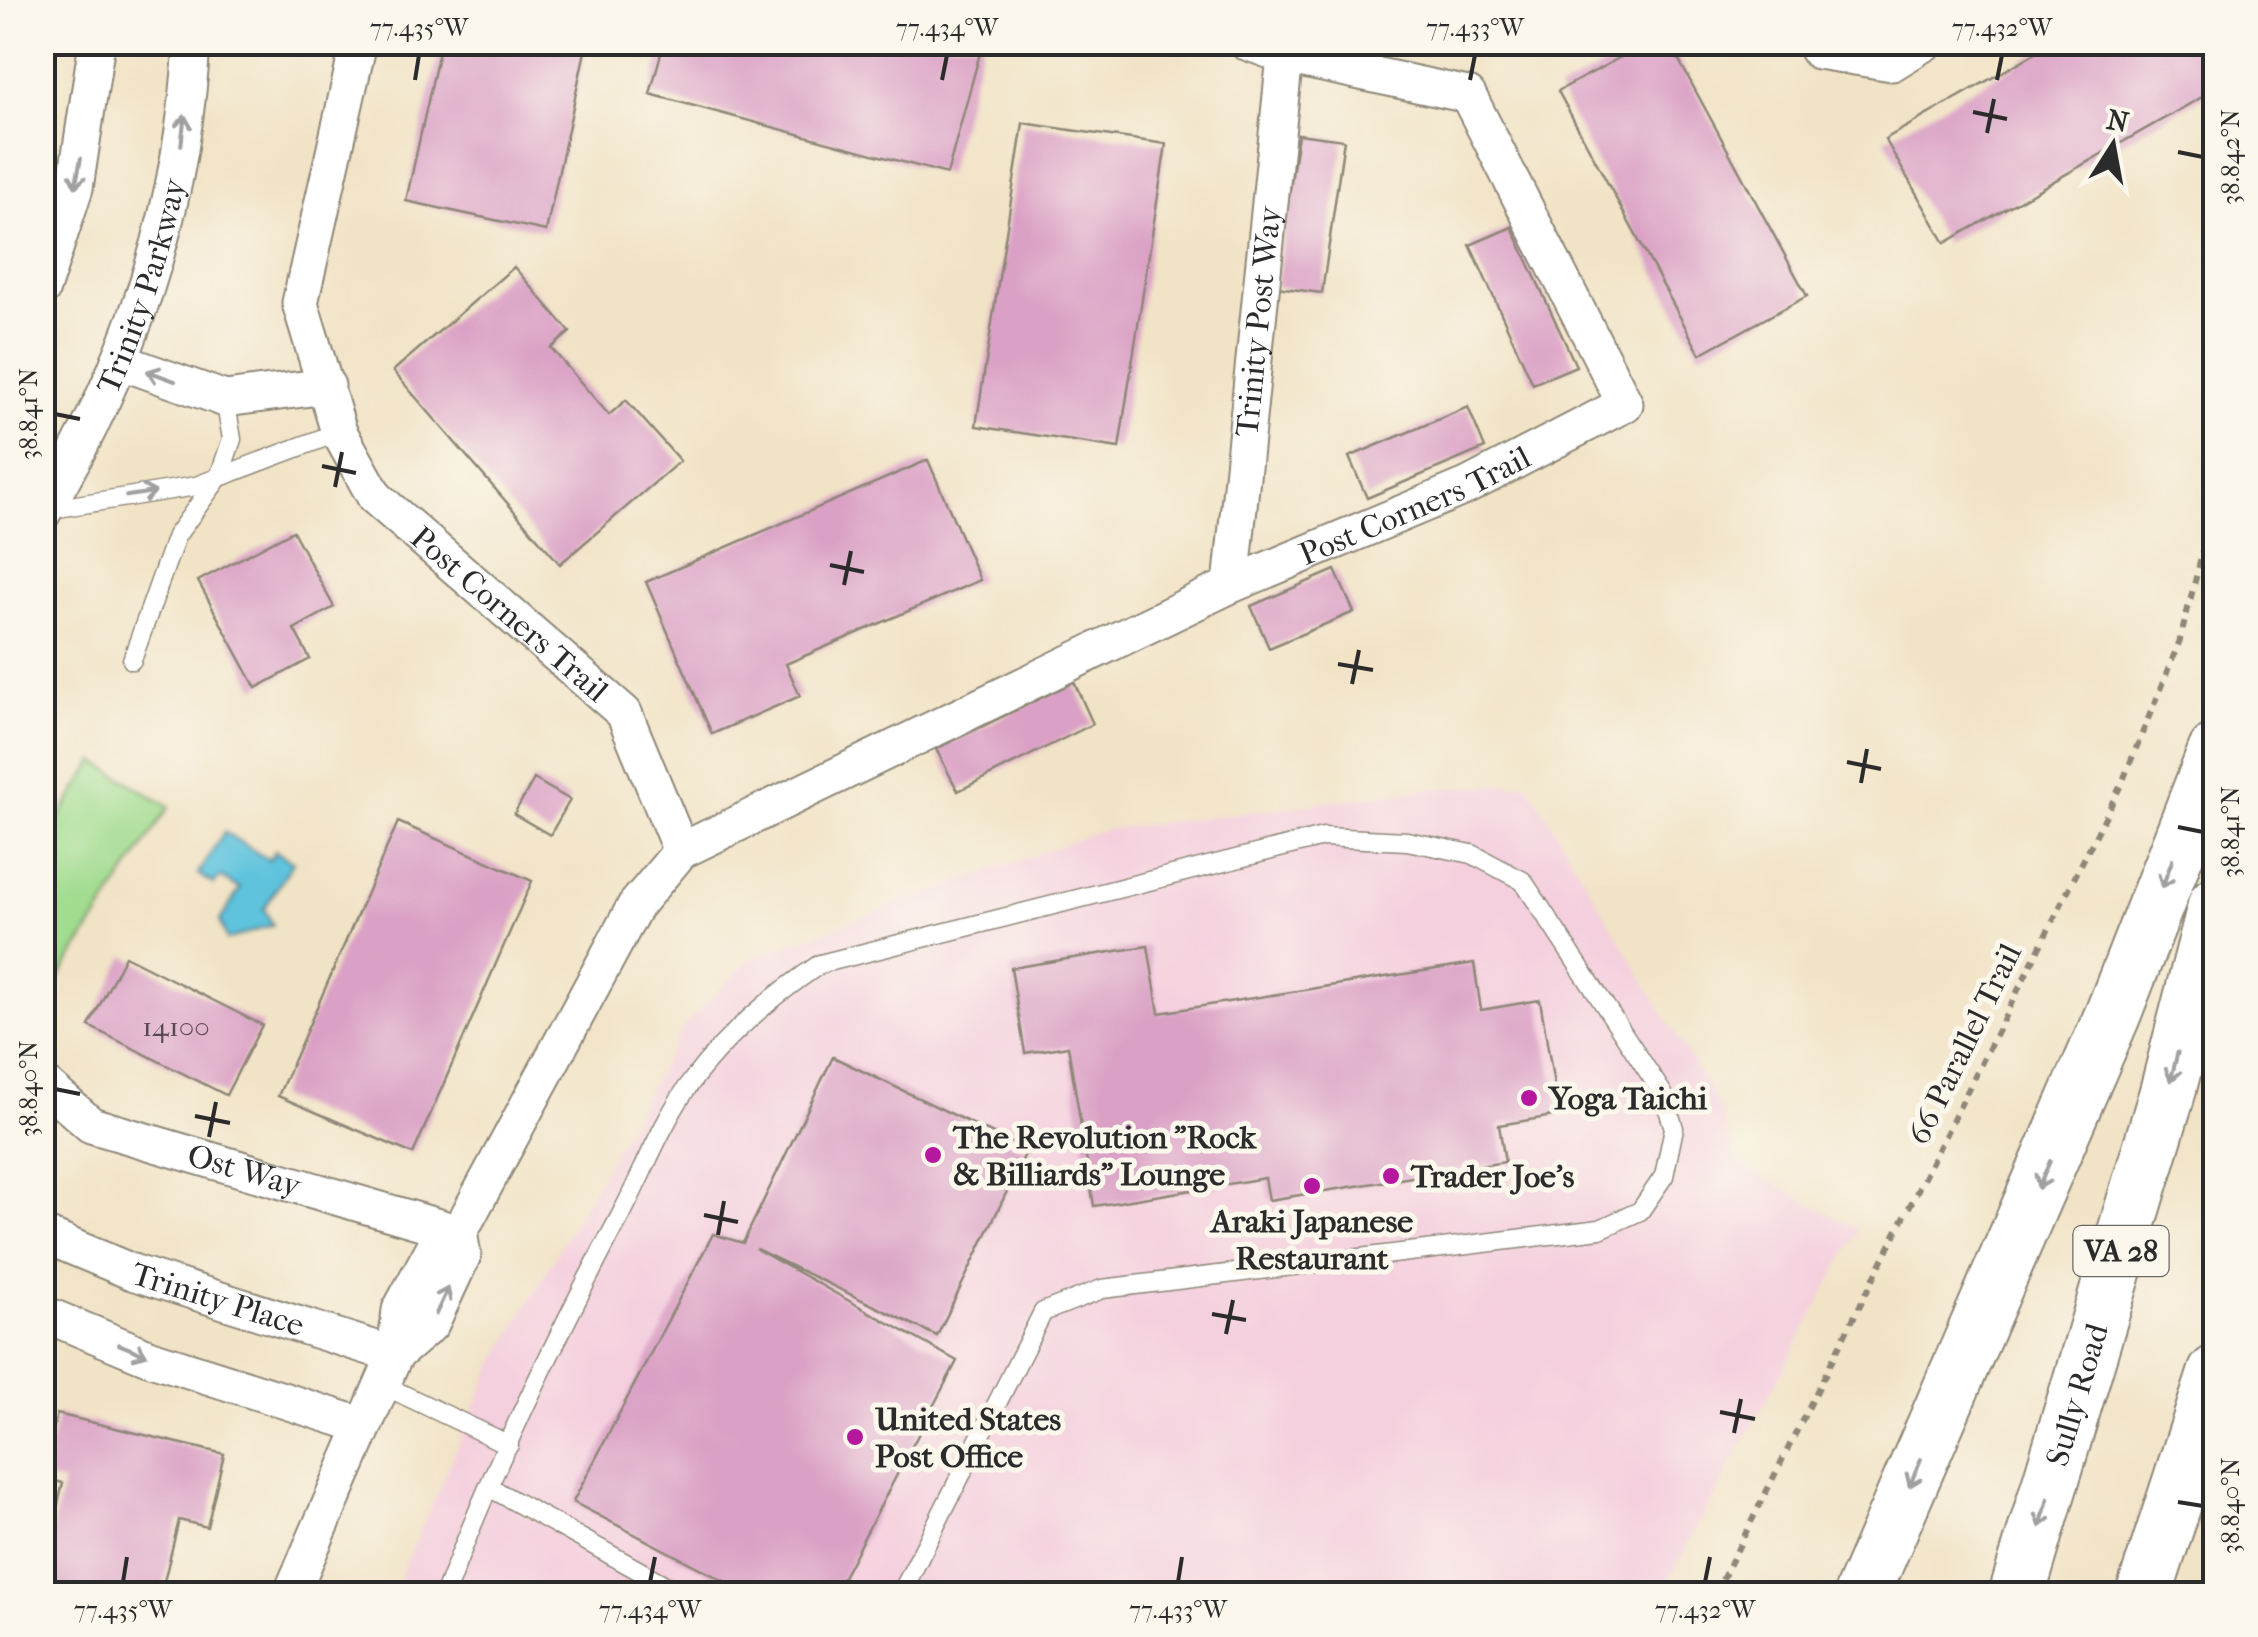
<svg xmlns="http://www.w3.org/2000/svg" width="2258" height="1637" viewBox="0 0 2258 1637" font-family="'IM FELL French Canon',serif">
<rect width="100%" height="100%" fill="#fbf7ec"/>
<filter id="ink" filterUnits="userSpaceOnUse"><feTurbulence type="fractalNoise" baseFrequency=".01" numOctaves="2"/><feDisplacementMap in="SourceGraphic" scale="20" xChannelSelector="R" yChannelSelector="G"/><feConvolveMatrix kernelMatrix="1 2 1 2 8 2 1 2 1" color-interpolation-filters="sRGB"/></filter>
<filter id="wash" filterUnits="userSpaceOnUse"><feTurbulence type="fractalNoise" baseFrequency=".0048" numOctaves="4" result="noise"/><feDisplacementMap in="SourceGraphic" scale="40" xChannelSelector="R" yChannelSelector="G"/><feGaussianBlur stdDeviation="2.25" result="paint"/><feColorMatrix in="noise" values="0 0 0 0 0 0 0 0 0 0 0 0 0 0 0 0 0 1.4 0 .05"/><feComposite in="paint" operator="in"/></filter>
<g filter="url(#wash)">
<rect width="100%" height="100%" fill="#f1e3c6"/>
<polygon fill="#f4cfde" points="1528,784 1717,1104 1739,1164 1859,1230 1661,1594 392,1594 493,1367 684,1026 751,958 1103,830 1430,789"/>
<g fill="#a1dc8f" stroke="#66845d" stroke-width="2.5">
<polygon points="43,42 56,43 43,174 42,43"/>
<polygon points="95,761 169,807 56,982 43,974 43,843"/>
</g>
<polygon fill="#5fc3dd" stroke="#457784" stroke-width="2.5" points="224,832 269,860 275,851 293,862 264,909 273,925 227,940 220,921 240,889 220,877 214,884 198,874"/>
<g id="blocks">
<g fill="#daa0c5">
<polygon points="441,42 587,42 546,231 406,201"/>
<polygon points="664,42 983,42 947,174 650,94"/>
<polygon points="1649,42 1669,42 1807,296 1700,354 1558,91"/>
<polygon points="2055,42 2201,42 2216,67 2216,89 1945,243 1885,139"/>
<polygon points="1023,123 1166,144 1119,448 976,426"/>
<polygon points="1298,134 1344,140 1322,293 1276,287"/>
<polygon points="1512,227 1576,366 1533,384 1470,245"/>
<polygon points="514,267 570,332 551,348 609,415 626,400 680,461 560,564 393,371"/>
<polygon points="1468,407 1485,448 1367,498 1349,457"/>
<polygon points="928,460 980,580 786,664 800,696 712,734 646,582"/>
<polygon points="293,531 334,607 294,629 310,659 256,688 198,581"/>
<polygon points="1335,570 1354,612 1269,648 1251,606"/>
<polygon points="1074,682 1093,724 958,791 936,749"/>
<polygon points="534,779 570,800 550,835 514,814"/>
<polygon points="398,822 532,881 413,1154 278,1096"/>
<polygon points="1148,946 1159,1013 1474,963 1481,1010 1540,1000 1559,1115 1499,1125 1505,1162 1269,1200 1265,1178 1094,1206 1068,1046 1025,1053 1011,968"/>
<polygon points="125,956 262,1025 226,1095 89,1026"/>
<polygon points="833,1057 1027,1150 937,1336 756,1249 957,1361 834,1594 749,1594 573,1502 713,1234 743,1243"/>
<polygon points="57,1414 224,1454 207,1527 179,1520 161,1594 42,1594 42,1570 63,1483 42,1478"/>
</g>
</g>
</g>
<g filter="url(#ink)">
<use href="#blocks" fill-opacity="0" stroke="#8e8778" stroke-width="2.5"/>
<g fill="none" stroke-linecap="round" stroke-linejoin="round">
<g stroke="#8e8778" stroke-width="21">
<g id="service">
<polyline points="45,510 196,486 339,432"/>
<polyline points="132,660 176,536 219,477 232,439 225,399"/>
<polyline points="383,1385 509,1445"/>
<polyline points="489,1487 681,1594"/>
<path d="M445 1594C494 1463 558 1333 624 1209 645 1168 664 1118 692 1081 727 1034 771 997 820 964L1323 837 1407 841 1472 854 1523 881 1663 1094 1674 1128 1664 1176 1640 1211 1600 1229 1102 1289 1043 1312 901 1594"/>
</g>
</g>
<g stroke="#8e8778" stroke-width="39">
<g id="minor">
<path id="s1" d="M359 42 300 303 339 432 375 497 624 713 681 851"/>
<polyline points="1813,42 1818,51 1892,63 1926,42"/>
<polyline points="42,289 75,188 97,42"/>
<polyline points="119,361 225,399 327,386"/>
<path id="s2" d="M42 514C129 370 183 210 192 42"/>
<path id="s3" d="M1231 585 1285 56"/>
<path id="s4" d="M42 1082 91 1125 459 1233"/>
<path id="s5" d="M42 1234 132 1272 395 1355"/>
<polyline points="42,1313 148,1357 364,1426"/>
<path id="s6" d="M395 1355 431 1324 463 1255 459 1233 635 906 681 851 1231 585 1467 486 1625 404 1468 95 1285 56 1246 42"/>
<polyline points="291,1594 395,1355 400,1310 437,1242 459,1233"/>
</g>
</g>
<g stroke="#8e8778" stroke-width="59">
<g id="motorway">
<polyline points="1862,1594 2113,1014 2216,751"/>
<path id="s7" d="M2017 1594 2167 1094 2216 904"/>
<polyline points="2144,1594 2216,1373"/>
</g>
</g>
<polyline stroke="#8e8778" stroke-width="6" stroke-dasharray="8 8" stroke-linecap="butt" points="1715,1594 2122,783 2180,640 2216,499"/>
<use href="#service" stroke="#fff" stroke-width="18"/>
<use href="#minor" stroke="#fff" stroke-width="35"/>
<use href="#motorway" stroke="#fff" stroke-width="55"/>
</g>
<defs><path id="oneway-shaft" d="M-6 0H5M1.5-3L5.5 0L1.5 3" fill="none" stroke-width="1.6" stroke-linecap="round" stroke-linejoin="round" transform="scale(2.5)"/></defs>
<g stroke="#a0a0a0">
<use href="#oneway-shaft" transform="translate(183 130) rotate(-83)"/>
<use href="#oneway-shaft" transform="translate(78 173) rotate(101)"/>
<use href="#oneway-shaft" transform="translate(161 376) rotate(-160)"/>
<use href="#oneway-shaft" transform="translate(141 494) rotate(-9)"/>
<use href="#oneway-shaft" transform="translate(2167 874) rotate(111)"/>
<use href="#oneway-shaft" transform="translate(2174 1067) rotate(104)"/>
<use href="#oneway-shaft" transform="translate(2044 1175) rotate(113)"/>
<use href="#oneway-shaft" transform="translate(442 1301) rotate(-65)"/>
<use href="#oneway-shaft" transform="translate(133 1350) rotate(22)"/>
<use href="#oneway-shaft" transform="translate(1915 1473) rotate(113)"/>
<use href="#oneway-shaft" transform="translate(2044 1513) rotate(106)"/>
</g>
</g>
<path fill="none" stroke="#2b2b2b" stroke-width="4" d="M415 80 419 55M942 80 947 55M1470 80 1475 55M1997 80 2002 55M1973 112 2007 119M1987 133 1994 99M2178 152 2203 157M55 414 80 419M322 466 356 473M335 487 342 452M830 565 864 572M844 585 851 551M1338 664 1373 670M1352 684 1359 650M1847 762 1881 769M1861 783 1867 749M2178 827 2203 832M55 1089 80 1094M195 1116 230 1123M209 1137 216 1102M704 1215 738 1222M718 1235 724 1201M1212 1314 1246 1320M1226 1334 1233 1300M1720 1412 1755 1419M1734 1433 1741 1399M2178 1502 2203 1506M123 1582 127 1557M650 1582 655 1557M1178 1582 1182 1557M1705 1582 1710 1557"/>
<g fill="#b5179e" stroke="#fbf7ec" stroke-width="4">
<circle cx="1529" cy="1098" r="10"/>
<circle cx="933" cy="1155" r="10"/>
<circle cx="1391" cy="1176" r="10"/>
<circle cx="1312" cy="1186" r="10"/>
<circle cx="855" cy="1437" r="10"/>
</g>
<g text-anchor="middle" stroke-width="10" stroke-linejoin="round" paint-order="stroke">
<g font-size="28" fill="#574852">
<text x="176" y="1036">14100</text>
</g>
<rect fill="#fbf7ec" stroke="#696865" stroke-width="2.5" x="2073.5" y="1226" width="95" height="50" rx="8"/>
<g font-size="30" font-weight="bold" fill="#2b2b2b">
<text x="2121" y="1261">VA 28</text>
</g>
<g font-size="32" fill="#2b2b2b" stroke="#fbf7ec">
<text dy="11" stroke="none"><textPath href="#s2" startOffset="250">Trinity Parkway</textPath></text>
<text dy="11" stroke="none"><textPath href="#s3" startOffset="265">Trinity Post Way</textPath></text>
<text dy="11" stroke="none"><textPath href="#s6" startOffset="1400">Post Corners Trail</textPath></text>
<text dy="11" stroke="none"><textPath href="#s1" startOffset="655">Post Corners Trail</textPath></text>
<text transform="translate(1964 1044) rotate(-64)" y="11">66 Parallel Trail</text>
<text dy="11" stroke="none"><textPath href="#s4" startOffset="225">Ost Way</textPath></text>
<text dy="11" stroke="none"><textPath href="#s5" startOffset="188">Trinity Place</textPath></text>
<text dy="11" stroke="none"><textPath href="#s7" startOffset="208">Sully Road</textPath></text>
</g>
<g font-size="32" font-weight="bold" fill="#2b2b2b" stroke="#fbf7ec" text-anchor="start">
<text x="1549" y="1109">Yoga Taichi</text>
<text x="953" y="1148">The Revolution "Rock<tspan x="953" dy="37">&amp; Billiards" Lounge</tspan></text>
<text x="1411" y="1187">Trader Joe's</text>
<text x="1312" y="1232" text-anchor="middle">Araki Japanese<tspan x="1312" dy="37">Restaurant</tspan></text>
<text x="875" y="1430">United States<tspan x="875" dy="37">Post Office</tspan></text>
</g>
</g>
<rect width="2258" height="1637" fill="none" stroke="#fbf7ec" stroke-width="110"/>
<g transform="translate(2113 145) rotate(11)" stroke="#fbf7ec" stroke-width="8" paint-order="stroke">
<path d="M0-8L18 38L0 25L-18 38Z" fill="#2b2b2b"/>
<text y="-15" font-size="28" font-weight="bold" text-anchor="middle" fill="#2b2b2b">N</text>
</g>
<rect x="55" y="55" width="2148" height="1527" fill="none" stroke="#2b2b2b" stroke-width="4"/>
<g font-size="25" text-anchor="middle" fill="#2b2b2b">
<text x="419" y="36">77.435°W</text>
<text x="947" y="36">77.434°W</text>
<text x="1475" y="36">77.433°W</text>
<text x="2002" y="36">77.432°W</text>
<text transform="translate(2230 157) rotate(-90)" y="9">38.842°N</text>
<text transform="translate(28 414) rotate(-90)" y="9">38.841°N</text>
<text transform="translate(2230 832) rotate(-90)" y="9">38.841°N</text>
<text transform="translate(28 1089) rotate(-90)" y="9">38.840°N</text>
<text transform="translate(2230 1506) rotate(-90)" y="9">38.840°N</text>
<text x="123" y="1618">77.435°W</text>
<text x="650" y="1618">77.434°W</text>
<text x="1178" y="1618">77.433°W</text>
<text x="1705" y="1618">77.432°W</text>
</g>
</svg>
